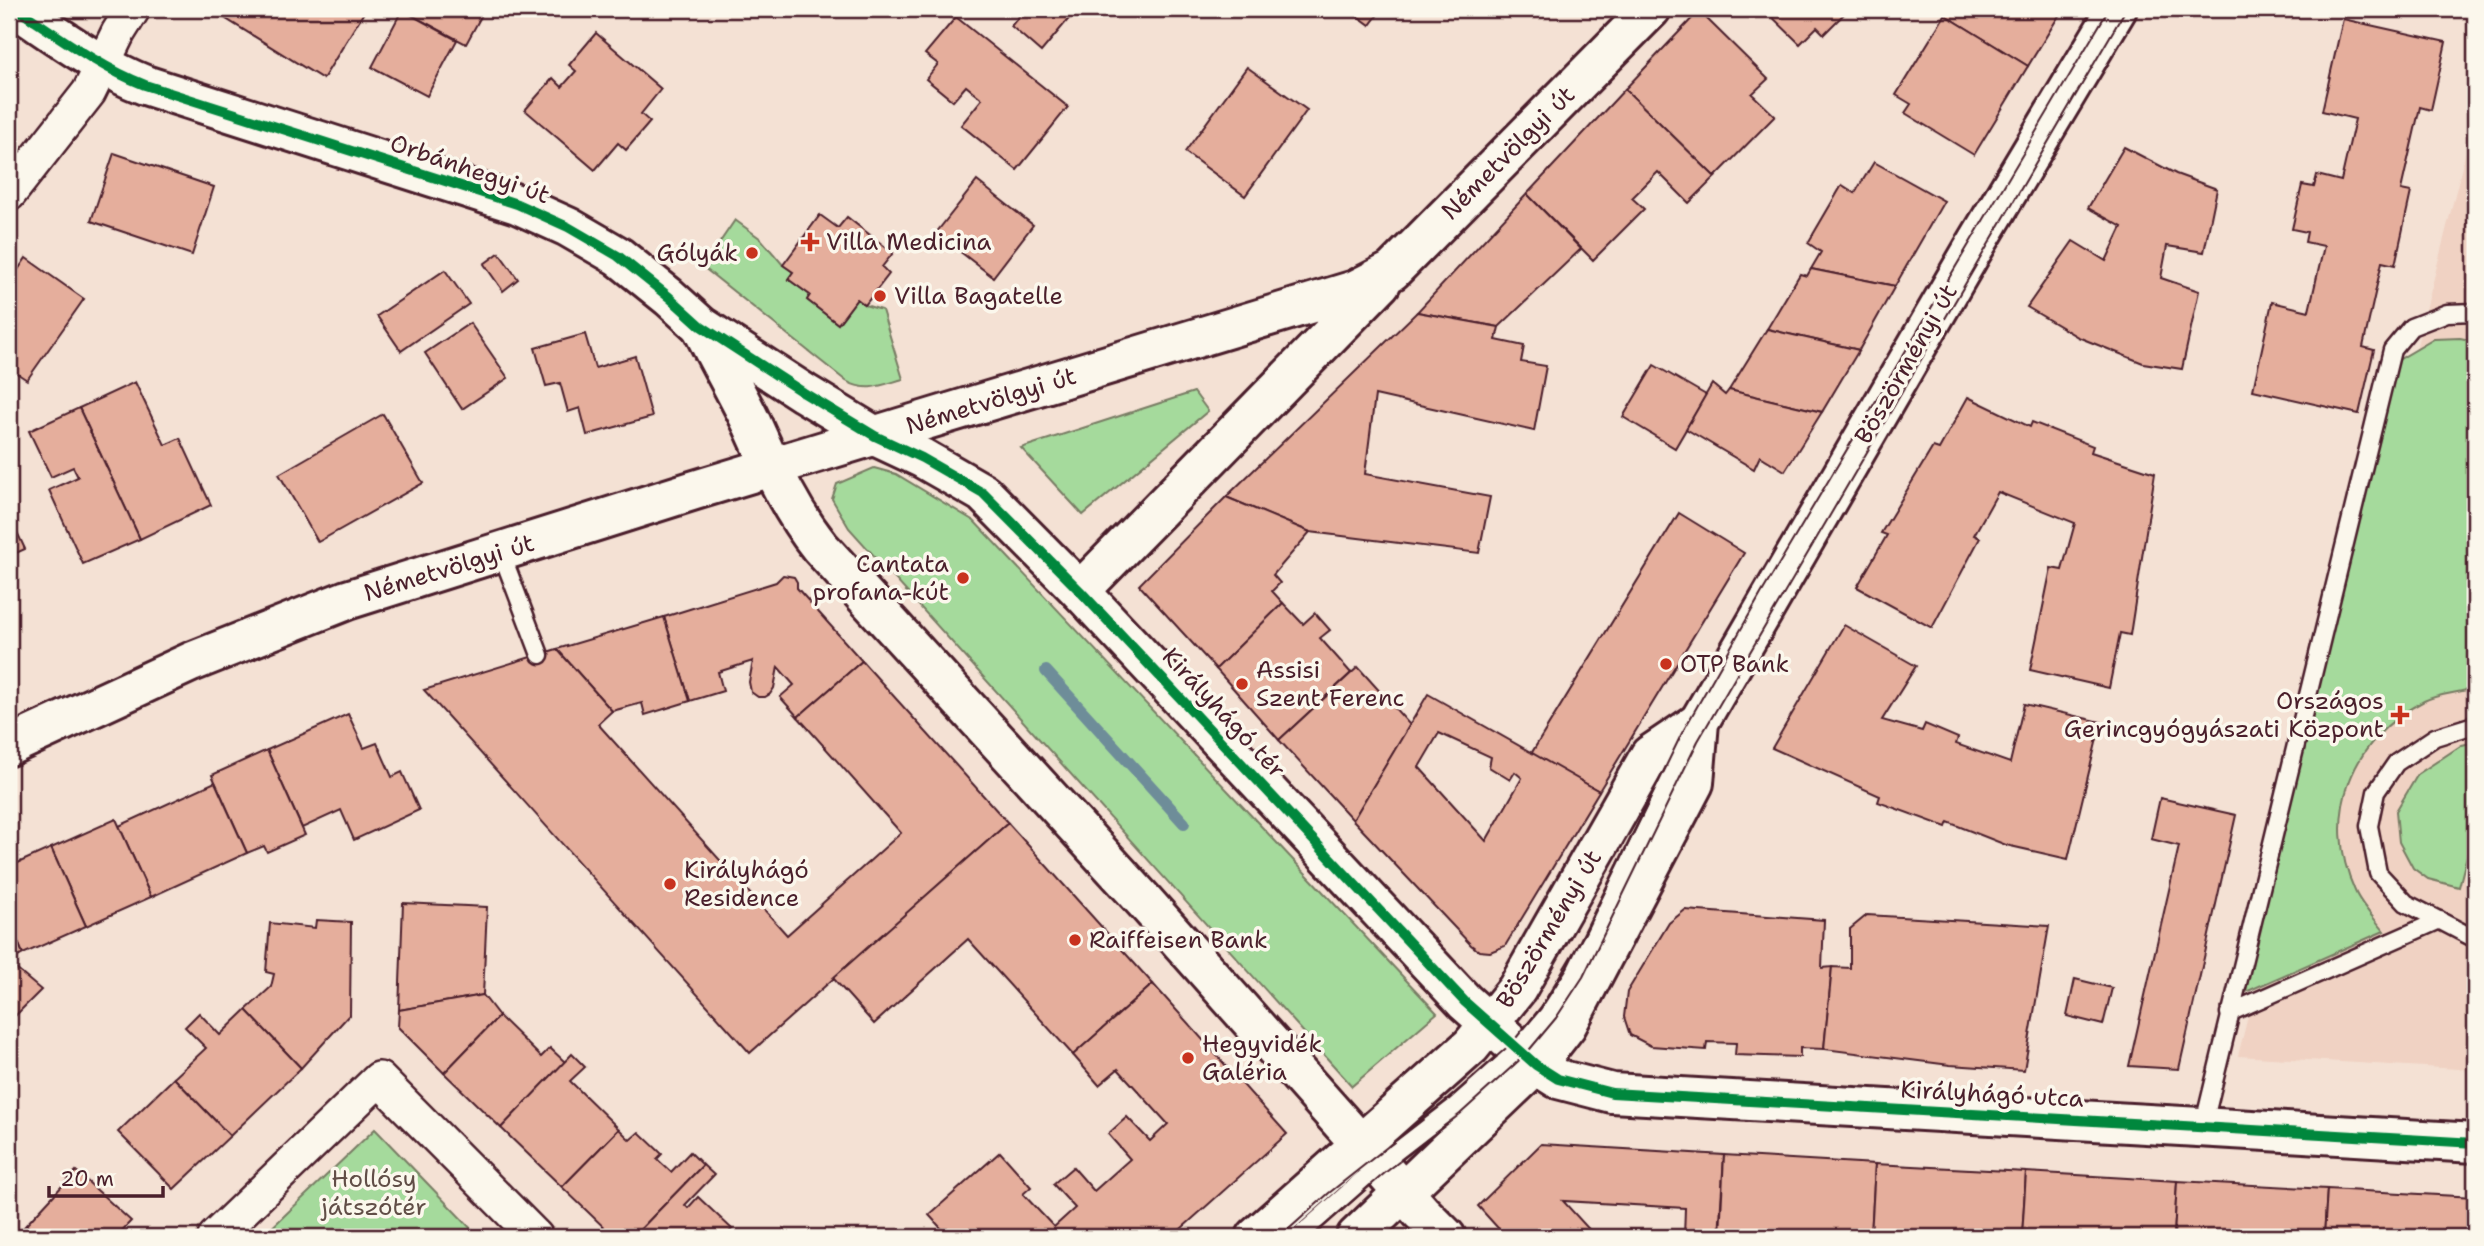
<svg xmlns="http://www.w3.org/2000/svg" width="2484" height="1246" viewBox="0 0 2484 1246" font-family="'Shantell Sans',sans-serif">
<rect width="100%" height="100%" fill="#f4e1d4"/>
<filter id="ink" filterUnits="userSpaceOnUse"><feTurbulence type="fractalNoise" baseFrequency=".0143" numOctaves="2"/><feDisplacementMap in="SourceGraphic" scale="14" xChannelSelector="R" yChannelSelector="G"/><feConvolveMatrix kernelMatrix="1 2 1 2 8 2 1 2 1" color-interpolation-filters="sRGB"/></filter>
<g filter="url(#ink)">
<polygon fill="#f0d2c3" points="2468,143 2475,145 2475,1070 2238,1056"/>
<g fill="#a5da9c" stroke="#787c64" stroke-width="2">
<path d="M735 220 761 239 783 265 793 272 788 279 810 295 807 300 838 324 857 299 865 305 882 310 903 379C882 385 866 393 846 381L703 267Z"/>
<path d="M2460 338 2475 341V674L2471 689C2456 693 2438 694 2424 701 2351 738 2321 816 2355 891 2361 905 2374 918 2384 931L2239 995 2395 362 2434 339Z"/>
<polygon points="1194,392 1208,411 1083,515 1021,448"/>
<polygon points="874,468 896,474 974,521 1437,1013 1352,1086 849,528 832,499 837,484"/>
<polygon points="2475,742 2475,824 2459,887 2428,879 2413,868 2399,842 2396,811 2418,774 2462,745"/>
<polygon points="375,1129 479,1237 262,1237"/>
</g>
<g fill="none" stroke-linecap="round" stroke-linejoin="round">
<polyline stroke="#6e8d99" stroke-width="12" points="1046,671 1184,823"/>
</g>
<g fill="#e5ae9c" stroke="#4a1f2b" stroke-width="2" fill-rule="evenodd">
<polygon points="210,9 366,9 323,79"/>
<polygon points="417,9 485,9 466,44 413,16"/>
<polygon points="1025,9 1077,9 1041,52 1011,26"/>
<polygon points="1348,9 1382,9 1370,25"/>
<polygon points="1764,9 1845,9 1847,11 1824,34 1817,27 1800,44"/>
<polygon points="1949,9 2063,9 2028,66 1945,15"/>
<polygon points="402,10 457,40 427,96 372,67"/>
<polygon points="1699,11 1768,79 1752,94 1775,116 1715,177 1625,89"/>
<polygon points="1945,15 2028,66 1974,155 1905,113 1911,104 1896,95"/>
<polygon points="956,17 1068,107 1017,170 961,125 982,99 966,86 953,101 926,79 938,64 925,54"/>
<polygon points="2343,19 2446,42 2431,110 2420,107 2401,190 2411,192 2395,265 2382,262 2363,347 2374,350 2359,414 2253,390 2272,302 2309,311 2324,246 2305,242 2307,232 2292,229 2302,185 2314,187 2317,175 2341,181 2355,119 2322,111"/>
<polygon points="596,33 661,89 641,114 650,122 626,150 618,143 595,170 525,110 553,78 562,87 576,71 569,65"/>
<polygon points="1247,67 1307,110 1245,196 1185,152"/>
<polygon points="1625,89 1715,177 1689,203 1658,172 1632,198 1644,209 1593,260 1527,194"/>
<polygon points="2124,147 2176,174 2217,189 2204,252 2167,246 2161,278 2199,291 2182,369 2143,363 2078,337 2027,307 2073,241 2106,261 2122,227 2088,208"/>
<polygon points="114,153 214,187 192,255 91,221"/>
<polygon points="1874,162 1944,201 1895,286 1811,269 1821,252 1808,243 1842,185 1855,193"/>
<polygon points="977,181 1033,225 993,277 936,233"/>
<polygon points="1527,194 1581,249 1499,327 1417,312"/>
<polygon points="820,215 838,228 847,217 893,253 882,267 889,274 865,305 857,299 838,324 807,300 810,295 788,279 793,272 783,265"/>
<polygon points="499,253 518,279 503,291 484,264"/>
<polygon points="26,258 84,299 27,380 9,368 9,283"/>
<polygon points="1811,269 1895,286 1859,350 1767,329 1800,274 1807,276"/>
<polygon points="445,270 469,304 401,351 377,316"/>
<polygon points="1417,312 1499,327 1496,340 1524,346 1521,362 1546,366 1534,431 1375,395 1365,474 1490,497 1479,553 1310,532 1226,497"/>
<polygon points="470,323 508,378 462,409 425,353"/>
<polygon points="1767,329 1859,350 1822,412 1729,390"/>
<polygon points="585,334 595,368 635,356 652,417 587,435 580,408 568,412 560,383 546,386 535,348"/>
<polygon points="1654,365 1706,395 1675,448 1623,417"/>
<polygon points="135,382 165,445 180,438 211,505 140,539 79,408"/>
<polygon points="1712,384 1725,395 1729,390 1822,412 1785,471 1760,456 1754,469 1686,429"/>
<polygon points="1968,397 2030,427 2032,422 2093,446 2091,452 2155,473 2130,635 2120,633 2109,688 2030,670 2051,568 2062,570 2075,523 1998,492 1974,535 1980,538 1932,628 1857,587 1887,535 1881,533 1933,447 1939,449"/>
<polygon points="79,408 140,539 83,564 49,490 78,477 73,467 51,477 29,431"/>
<polygon points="383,414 423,483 318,542 279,474"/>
<polygon points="1226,497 1310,532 1273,575 1280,583 1272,591 1283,603 1216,669 1139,585"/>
<polygon points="1679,513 1744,553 1599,791 1531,754"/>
<polygon points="9,515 25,549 9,556 13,565 9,567"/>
<polygon points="783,575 794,577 797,582 797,588 862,661 798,717 780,697 794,685 778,667 774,688 770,694 765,697 758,697 751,692 749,682 753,661 718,672 723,691 690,701 664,617 776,582"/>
<polygon points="1283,603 1303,624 1315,613 1330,630 1320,638 1351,673 1279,740 1216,669"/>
<polygon points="664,617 690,701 645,715 642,703 612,711 557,649"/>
<polygon points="1844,625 1916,666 1882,720 1922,731 1925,724 1958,738 1956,744 2010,763 2024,704 2101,722 2068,859 2006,845 1948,822 1946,827 1878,802 1880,796 1772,748"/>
<polygon points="557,649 612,711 598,724 787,935 901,833 798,717 862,661 1008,823 750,1053 424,690"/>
<polygon points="1358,667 1410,725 1353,820 1279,740"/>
<path d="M1428 694 1599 791 1505 946 1490 952 1479 951 1471 945 1353 820ZM1439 733 1491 757 1489 767 1510 780 1515 772 1522 778 1486 841 1419 767Z"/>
<polygon points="348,714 364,748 377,743 392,777 402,772 419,810 354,840 341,810 302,828 267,750"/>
<polygon points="267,750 305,835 267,852 264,846 247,853 212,775"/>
<polygon points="215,782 247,853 151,897 119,826"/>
<polygon points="2160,798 2236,815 2179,1069 2129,1066 2179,846 2151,839"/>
<polygon points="116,819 151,897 86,926 51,848"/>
<polygon points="1008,823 1153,984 1073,1055 968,939 874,1024 833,978"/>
<polygon points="51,848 86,926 23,954 9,921 9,867"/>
<polygon points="403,903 487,907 483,995 399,1010"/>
<polygon points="1685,910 1824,920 1822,968 1832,967 1824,1049 1800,1048 1800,1057 1735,1055 1736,1043 1707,1042 1706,1050 1651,1046 1630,1035 1624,1017 1627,992 1669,923"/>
<polygon points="1867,915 2049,926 2024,1070 1950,1065 1824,1049 1832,967 1850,968 1850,929"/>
<polygon points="316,920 351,922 350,1014 301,1068 246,1010 271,987 274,974 266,972 270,923 315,928"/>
<polygon points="9,921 23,954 9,962"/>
<polygon points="9,963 41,990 9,1022"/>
<polygon points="2075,979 2112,988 2103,1025 2067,1016"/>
<polygon points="1153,984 1287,1134 1172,1237 949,1237 929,1215 1000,1152 1031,1187 1023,1194 1054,1227 1075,1208 1053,1184 1073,1167 1094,1191 1130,1159 1108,1134 1127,1117 1150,1141 1168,1124 1118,1069 1099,1085 1073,1055"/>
<polygon points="483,995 499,1016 444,1073 398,1027 399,1010"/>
<polygon points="246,1010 301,1068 230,1136 174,1078 206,1048 185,1027 199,1013 220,1035"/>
<polygon points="499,1016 541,1057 550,1048 565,1062 501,1128 444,1073"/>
<polygon points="572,1054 585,1067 570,1081 619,1129 562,1187 501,1128"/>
<polygon points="174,1078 230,1136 174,1189 118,1132"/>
<polygon points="619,1129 630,1140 639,1132 662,1154 657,1159 671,1172 690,1152 703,1165 633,1237 614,1237 562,1187"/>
<polygon points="1541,1144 1724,1155 1719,1237 1684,1237 1685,1208 1563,1201 1596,1237 1506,1237 1478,1206"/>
<polygon points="1724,1155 1875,1164 1871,1237 1720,1235"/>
<polygon points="1875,1164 2026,1172 2022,1237 1871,1237"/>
<polygon points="703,1165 714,1175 685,1205 688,1208 698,1197 732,1229 726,1236 727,1237 633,1237"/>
<polygon points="76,1171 131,1221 116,1237 40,1237 26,1225"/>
<polygon points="2026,1172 2177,1181 2174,1237 2022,1237"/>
<polygon points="2177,1181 2327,1189 2324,1237 2174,1237"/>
<polygon points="2327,1189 2475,1197 2475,1237 2324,1237"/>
<polygon points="26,1225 40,1237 14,1237"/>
</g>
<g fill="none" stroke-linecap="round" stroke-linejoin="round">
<g stroke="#4a1f2b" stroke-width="21">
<g id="lane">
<polyline points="501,552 540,655"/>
<polyline points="2475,722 2474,725 2435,737 2396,763 2376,792 2369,826 2378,873 2406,903 2475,939"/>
<polyline points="2229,1013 2440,920"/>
<polyline points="2203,1127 2392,350 2411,327 2447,313 2475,312"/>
<polyline points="1298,1237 1379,1165 1454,1107 1519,1049 1548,1014 1575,972 1687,745"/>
</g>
</g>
<g stroke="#4a1f2b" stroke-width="38">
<g id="street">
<polyline points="9,194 89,92 118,33 133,9"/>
<polyline points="215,1237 379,1079 536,1237"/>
</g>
</g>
<g stroke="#4a1f2b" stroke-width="44">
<g id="secondary">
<path d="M17 9C58 36 99 67 145 85L517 204 568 227 618 256 669 297 701 326 804 393 875 436 922 458 983 493 1080 591 1465 1002 1536 1065 1558 1079 1612 1093 2475 1143"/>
<path d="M702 328C718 360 736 391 752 424 772 468 789 508 820 547L1145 902 1421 1212 1446 1237"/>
<polyline points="1080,591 1381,283"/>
<polyline points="9,746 191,662 347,600 695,490 1355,290 1392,271 1651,9"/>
<polyline points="1256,1237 1471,1046 1517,989 1650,755 1699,722"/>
<polyline points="1356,1237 1536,1065 1567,1025 1694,783 1699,722 1972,251 2117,9"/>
</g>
</g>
<use href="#lane" stroke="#fbf7ec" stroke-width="16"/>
<use href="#street" stroke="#fbf7ec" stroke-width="33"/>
<use href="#secondary" stroke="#fbf7ec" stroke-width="38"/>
<g stroke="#4a1f2b" stroke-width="2">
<polyline points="1280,1237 1329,1193 1448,1099 1512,1043 1541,1007 1585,933 1682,733 1761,594 2109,9"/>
<polyline points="1311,1237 1386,1172 1460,1114 1525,1055 1556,1018 1583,977 1698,741 2126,9"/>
</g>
<g stroke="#fbf7ec" stroke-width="15">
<path id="cycleway" d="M17 9C58 36 99 67 145 85L517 204 568 227 618 256 669 297 701 326 804 393 875 436 922 458 983 493 1080 591 1465 1002 1536 1065 1558 1079 1612 1093 2475 1143"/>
</g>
<use href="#cycleway" stroke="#00873e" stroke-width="10"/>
</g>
</g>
<g fill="#c8321e" stroke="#fbf7ec" stroke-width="2.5">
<path d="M806.5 231.5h7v7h7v7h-7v7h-7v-7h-7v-7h7z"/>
<circle cx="752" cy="253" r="7"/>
<circle cx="880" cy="296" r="7"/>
<circle cx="963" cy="578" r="7"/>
<circle cx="1666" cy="664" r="7"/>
<circle cx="1242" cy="684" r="7"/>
<path d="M2396.5 704.5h7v7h7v7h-7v7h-7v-7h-7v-7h7z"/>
<circle cx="670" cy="884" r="7"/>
<circle cx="1075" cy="940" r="7"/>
<circle cx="1188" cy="1058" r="7"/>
</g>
<g text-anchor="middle" stroke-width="7" stroke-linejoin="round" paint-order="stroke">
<g font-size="24" fill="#4a1f2b" stroke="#fbf7ec">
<text transform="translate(1508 153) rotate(-45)" y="8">Németvölgyi út</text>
<text transform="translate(470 169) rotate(19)" y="8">Orbánhegyi út</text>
<text transform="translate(1906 364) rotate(-60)" y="8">Böszörményi út</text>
<text transform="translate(991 401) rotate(-17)" y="8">Németvölgyi út</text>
<text transform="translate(449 568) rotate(-17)" y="8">Németvölgyi út</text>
<text transform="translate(1224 713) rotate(47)" y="8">Királyhágó tér</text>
<text transform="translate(1549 929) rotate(-59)" y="8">Böszörményi út</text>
<text transform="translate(1992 1094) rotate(3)" y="8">Királyhágó utca</text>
</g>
<g font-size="24" fill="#4a1f2b" stroke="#fbf7ec" text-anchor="start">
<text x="826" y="250">Villa Medicina</text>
<text x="738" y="261" text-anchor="end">Gólyák</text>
<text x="894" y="304">Villa Bagatelle</text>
<text x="949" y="572" text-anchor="end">Cantata<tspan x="949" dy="28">profana-kút</tspan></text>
<text x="1680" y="672">OTP Bank</text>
<text x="1256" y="678">Assisi<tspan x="1256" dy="28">Szent Ferenc</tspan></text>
<text x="2384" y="709" text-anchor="end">Országos<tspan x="2384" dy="28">Gerincgyógyászati Központ</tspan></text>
<text x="684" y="878">Királyhágó<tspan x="684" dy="28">Residence</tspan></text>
<text x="1089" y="948">Raiffeisen Bank</text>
<text x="1202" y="1052">Hegyvidék<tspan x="1202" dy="28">Galéria</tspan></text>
</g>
<g font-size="24" fill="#614e47" stroke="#fbf7ec">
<text x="374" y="1187">Hollósy<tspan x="374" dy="28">játszótér</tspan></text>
</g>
</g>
<rect width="2484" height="1246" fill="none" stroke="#fbf7ec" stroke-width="35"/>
<rect x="18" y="18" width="2449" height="1211" fill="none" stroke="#4a1f2b" stroke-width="2.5" filter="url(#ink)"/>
<path d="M49 1186v10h114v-10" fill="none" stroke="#4a1f2b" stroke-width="3.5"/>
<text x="60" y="1186" font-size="21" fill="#4a1f2b" stroke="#fbf7ec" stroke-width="5" paint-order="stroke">20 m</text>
</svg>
